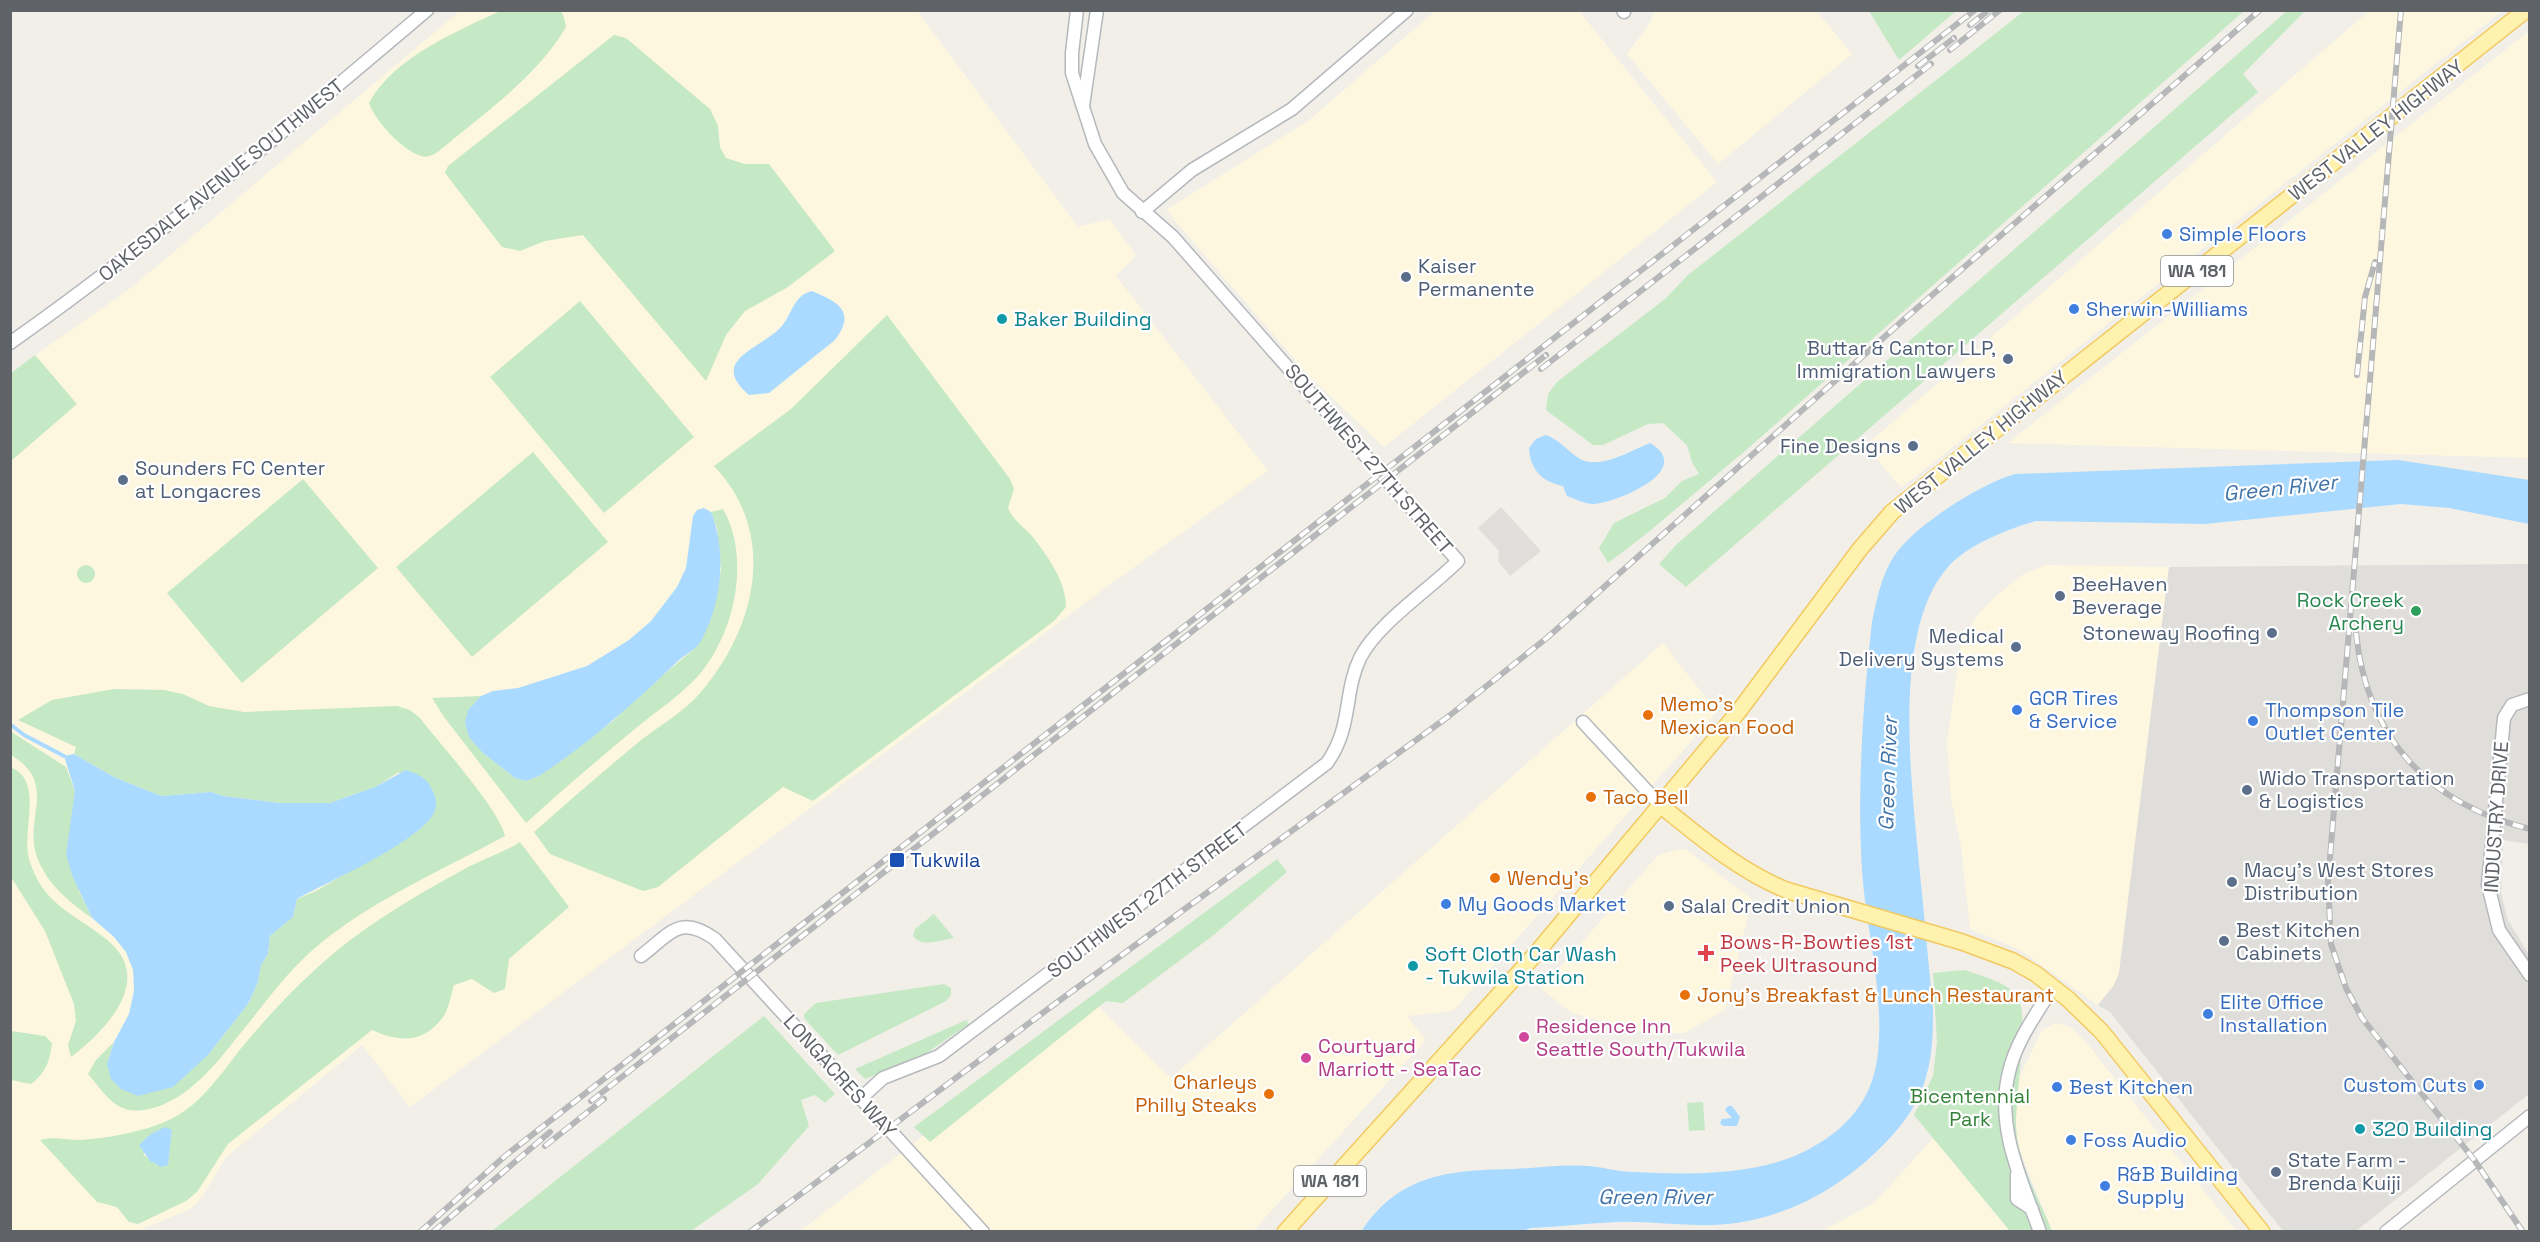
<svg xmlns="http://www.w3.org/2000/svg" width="2540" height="1242" viewBox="0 0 2540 1242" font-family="'Space Grotesk',sans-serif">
<rect width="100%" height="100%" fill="#f1efe8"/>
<g fill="#fef7e0">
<polygon points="1816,10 1852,54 1718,164 1627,54 1648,26 1655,11"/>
<polygon points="460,11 917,11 1078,227 1109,219 1136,255 1116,276 1268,471 1108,586 410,1107 362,1045 226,1157 203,1196 190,1209 138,1231 11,1231 10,373 131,288"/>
<polygon points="1435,11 1579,11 1717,182 1384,447 1310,377 1166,210 1308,121"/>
<polygon points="2369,11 2502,11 1901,488 1866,445"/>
<polygon points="2529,31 2529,458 2008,443"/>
<polygon points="2046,565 2169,567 2119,973 2114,985 2098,1005 2020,950 1970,929 1961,846 1951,798 1947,742 1962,640 1977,616 1996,596 2022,575"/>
<polygon points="1663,643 1717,712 1453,1011 1407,1016 1426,1040 1253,1231 799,1232 1095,1003 1171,1078"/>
<polygon points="1680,849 1687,850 1752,899 1725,1010 1684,1033 1650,1034 1572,1013 1541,989 1658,855"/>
<polygon points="2055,1023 2069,1026 2086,1042 2236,1231 2052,1231 2018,1146 2016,1124 2018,1080 2042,1030"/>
<polygon points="1933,1138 2010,1231 1821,1232 1874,1203"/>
</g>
<g fill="#e0deda">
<polygon points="1501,507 1541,551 1510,576 1498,561 1499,551 1478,528"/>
<polygon points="2529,564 2529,844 2503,840 2501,893 2508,920 2529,955 2529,1094 2356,1231 2283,1231 2110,1012 2098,1005 2114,985 2119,973 2169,567"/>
</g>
<g fill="#c5e8c5" fill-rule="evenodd">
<path d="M500 11H560L563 14 566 27C537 77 483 114 439 151 433 155 428 158 421 156 402 150 375 121 369 103 394 57 456 32 500 11Z"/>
<polygon points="1869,11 1956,11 1899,60"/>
<polygon points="2024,11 2244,11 1745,451 1646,534 1608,563 1599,548 1614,523 1665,498 1682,481 1699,474 1692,462 1687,445 1663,423 1648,424 1603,445 1593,445 1546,410 1548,394 1557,382 1665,299 1688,275"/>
<polygon points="2287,11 2305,11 2243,74 2258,92 1686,587 1659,564 1677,544"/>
<polygon points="614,35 626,38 710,109 718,126 720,147 726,158 745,164 769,164 835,251 788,287 745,311 726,335 706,381 583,235 545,241 520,251 502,247 445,173 448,166"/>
<polygon points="580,301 694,437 604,513 490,377"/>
<path d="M887 315 1010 479 1014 489 1008 508C1013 520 1023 526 1032 536 1048 557 1066 581 1066 607L1054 621 813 801 783 787 658 887 643 891 550 854 534 832C569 801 605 770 641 740 661 725 685 711 701 692 757 626 778 533 714 466L791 409Z"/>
<polygon points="35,355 77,404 11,461 11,373"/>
<polygon points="533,452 608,542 472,657 396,567"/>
<polygon points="303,479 378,568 242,683 167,593"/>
<path d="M723 509C751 558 735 633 699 675 680 696 658 710 636 728 599 759 562 790 526 823L444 717 432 698 481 696 468 710 482 752 515 778 526 781 539 776 613 721 639 695 693 650 709 621 721 570 717 528 711 512Z"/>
<circle cx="86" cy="574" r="9"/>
<path d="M114 689 164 690 183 694 209 706 244 712 397 706 410 710 420 718C439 743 500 810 505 836 441 871 352 909 300 962 278 984 259 1011 239 1035 217 1063 187 1101 149 1109 116 1116 108 1097 88 1074L96 1060 114 1042 107 1064 208 1055 248 1004 258 982 261 965 268 954 270 936 293 917 297 899 316 891 418 831 399 772 375 787 330 803H281L223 796 211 792 161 796 114 777 74 754 76 747 18 720 52 700Z"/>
<path d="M10 731 66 767 75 791 79 891 92 918C69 902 47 884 37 857 23 818 59 784 11 755Z"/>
<path d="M10 767C45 780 21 831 29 859 43 906 73 912 106 939 157 979 105 1031 71 1057L68 1045 76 1021 74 1004 45 931 11 877Z"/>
<path d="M520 842 569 907 509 959 505 989 494 993 472 979 454 985C451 994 449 1009 443 1017 424 1044 398 1042 372 1030L228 1144 197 1192 186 1201 138 1224 129 1222 117 1207 97 1202 40 1140C54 1136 67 1140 80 1140 109 1138 143 1132 169 1120 204 1104 224 1068 248 1040 274 1009 303 979 334 953 375 919 422 892 468 867 486 858 503 853 520 842ZM172 1130 168 1164 156 1165 143 1154Z"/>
<polygon points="1277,859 1287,872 1215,934 1123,1003 1106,1001 930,1142 914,1127"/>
<path d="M934 914 954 938C940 940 922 948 913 936L915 929Z"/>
<path d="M1965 970C1982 977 2011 982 2019 1000 2028 1018 2016 1098 2016 1124 2016 1160 2039 1198 2052 1231H2010L1914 1115 1933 1076 1937 1042 1933 973Z"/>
<polygon points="944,984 951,988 951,995 946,1001 838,1055 804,1018 804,1014 816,1003"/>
<polygon points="764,1016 835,1094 825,1103 815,1095 801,1100 809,1126 758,1184 691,1231 492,1231"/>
<polygon points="971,1018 966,1021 969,1024 919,1058 865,1079 855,1069"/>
<path d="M11 1031 45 1036 52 1043C50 1060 46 1073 31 1084L11 1080Z"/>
<polygon points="1703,1102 1705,1130 1689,1131 1687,1103"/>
</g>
<g fill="#aadaff">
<path d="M812 291C837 302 857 310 835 340L769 393 749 395C708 360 760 349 780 328 792 316 793 295 812 291Z"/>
<path d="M1546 435C1559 440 1566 449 1577 457 1597 472 1630 451 1650 443 1696 470 1618 502 1594 504 1585 504 1575 499 1567 496L1563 486C1542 482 1530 469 1529 448L1536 439Z"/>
<path d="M2398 460 2529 480V524L2449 508 2401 504 2205 524 2036 521C2006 530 1969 544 1948 567 1891 631 1912 785 1919 864 1924 912 1928 960 1933 1008 1934 1073 1923 1108 1875 1153 1829 1196 1776 1222 1713 1225 1681 1226 1649 1221 1617 1222 1589 1223 1560 1227 1531 1228L1520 1232H1361C1399 1173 1452 1170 1515 1169 1539 1168 1564 1164 1588 1166 1603 1167 1618 1172 1634 1172 1689 1175 1762 1176 1811 1148 1846 1129 1871 1101 1877 1060 1886 997 1866 932 1862 870 1857 788 1863 703 1872 622 1877 598 1882 572 1897 552 1919 523 1980 484 2015 474Z"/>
<path d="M704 508 711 512C727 551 722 603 701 641 696 650 685 654 677 662 634 703 590 743 539 776L526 781 515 778 482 752 469 737 465 722 468 710 481 696 493 691 518 688 587 666 629 640 651 621 677 587 686 568 693 516 697 510Z"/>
<path d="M74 754 114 777 161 796 211 792 223 796 281 803H330L375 787 406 770C420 775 428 778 433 792 436 797 437 804 435 810 425 840 327 882 297 899L293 917 270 936 268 954 261 965 258 982 248 1004 208 1055 173 1087 138 1096 121 1089 111 1079 107 1064 114 1042 129 1014 134 991 133 970 126 952 114 937 92 918 72 875 66 854 75 791 64 756Z"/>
<polygon points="1728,1106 1732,1106 1740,1117 1737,1126 1723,1126 1720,1123 1722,1119 1732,1118 1725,1110"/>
<polygon points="165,1127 172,1130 168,1165 161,1167 150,1161 139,1145 151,1134"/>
</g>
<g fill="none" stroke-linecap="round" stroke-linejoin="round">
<polyline stroke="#aadaff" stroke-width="4" points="10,724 24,735 64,756"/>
<g stroke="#b5b8bc" stroke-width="15">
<g id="minor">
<polyline points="1623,10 1624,12"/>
<polyline points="1083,106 1097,10"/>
<polyline points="1142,212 1192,170 1292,109 1407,10"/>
<path d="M10 343C156 240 291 125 427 10"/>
<polyline points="2530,699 2512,705 2504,718 2488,885 2499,930 2530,975"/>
<polyline points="1583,722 1660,805"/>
<path d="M641 956C671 933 680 914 715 939L983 1232"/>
<path d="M860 1099 883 1078 939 1056 1327 763C1353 726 1343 694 1360 658 1377 624 1430 589 1458 561L1173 237 1123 193 1095 144 1072 73V53L1077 10"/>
<polyline points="2017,1174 2017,1199 2032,1209"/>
<path d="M2040 1232C2022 1181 1995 1127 2009 1072 2016 1041 2037 1013 2053 987"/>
<polyline points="2386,1232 2530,1116"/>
</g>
</g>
<g stroke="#f2c960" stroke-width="18">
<g id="major">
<path d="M1660 805C1700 837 1738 870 1786 890L1962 942 2013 961 2036 974 2068 999 2102 1032 2262 1232"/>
<polyline points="1285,1232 1533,957 1739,711 1860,549 1892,512 2526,10"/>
</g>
</g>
<use href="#minor" stroke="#fff" stroke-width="12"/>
<use href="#major" stroke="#fff2af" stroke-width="15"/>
<g stroke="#b6b7b8" stroke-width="6">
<g id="rail">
<polyline points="2401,10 2328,881 2331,944 2346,988 2362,1018 2475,1161 2523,1232"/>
<polyline points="1970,25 1989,10"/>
<polyline points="1950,50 2000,10"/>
<polyline points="1918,66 1954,38"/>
<polyline points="1541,369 1931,64"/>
<polyline points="2357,375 2365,297 2375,262"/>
<path d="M2356 633C2367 738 2428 804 2530 829"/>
<polyline points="591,1101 1546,355"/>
<polyline points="545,1146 604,1099"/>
<polyline points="420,1232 505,1156 1975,10"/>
<polyline points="433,1232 550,1132"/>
<polyline points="750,1232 1052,1006 1449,716 1548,637 1900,323 2260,10"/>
</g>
</g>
<use href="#rail" stroke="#fff" stroke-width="4" stroke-dasharray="11" stroke-linecap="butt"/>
</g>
<g fill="#3f7fe0" stroke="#fff" stroke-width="2">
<circle cx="2167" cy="234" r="6"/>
<circle cx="2074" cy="309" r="6"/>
<circle cx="2017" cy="710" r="6"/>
<circle cx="2253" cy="721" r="6"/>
<circle cx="1446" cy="904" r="6"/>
<circle cx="2208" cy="1014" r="6"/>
<circle cx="2479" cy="1085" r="6"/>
<circle cx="2057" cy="1087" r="6"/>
<circle cx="2071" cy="1140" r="6"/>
<circle cx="2105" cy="1186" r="6"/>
</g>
<g fill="#5c6f8a" stroke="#fff" stroke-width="2">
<circle cx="1406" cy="277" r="6"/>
<circle cx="2008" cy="359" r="6"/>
<circle cx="1913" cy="446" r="6"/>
<circle cx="123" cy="480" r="6"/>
<circle cx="2060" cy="596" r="6"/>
<circle cx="2272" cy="633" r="6"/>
<circle cx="2016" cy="647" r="6"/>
<circle cx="2247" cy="790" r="6"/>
<circle cx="2232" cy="882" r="6"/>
<circle cx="1669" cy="906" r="6"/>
<circle cx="2224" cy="941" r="6"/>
<circle cx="2276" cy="1172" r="6"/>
</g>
<g fill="#0f9aa8" stroke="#fff" stroke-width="2">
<circle cx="1002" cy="319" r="6"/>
<circle cx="1413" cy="966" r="6"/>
<circle cx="2360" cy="1129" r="6"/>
</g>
<circle fill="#2e9e5b" stroke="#fff" stroke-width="2" cx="2416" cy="611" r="6"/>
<g fill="#e8710a" stroke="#fff" stroke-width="2">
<circle cx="1648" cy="715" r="6"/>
<circle cx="1591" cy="797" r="6"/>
<circle cx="1495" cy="878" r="6"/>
<circle cx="1685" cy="995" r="6"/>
<circle cx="1269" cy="1094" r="6"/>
</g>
<rect fill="#1a4fb4" stroke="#fff" stroke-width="2" x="889" y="852" width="16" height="16" rx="3"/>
<path fill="#e0444e" stroke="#fff" stroke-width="2" d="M1703 944h6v6h6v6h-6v6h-6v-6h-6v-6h6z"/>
<g fill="#d1479c" stroke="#fff" stroke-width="2">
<circle cx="1524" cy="1037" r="6"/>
<circle cx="1306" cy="1058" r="6"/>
</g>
<g text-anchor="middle" stroke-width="4.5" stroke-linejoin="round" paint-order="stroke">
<g fill="#fff" stroke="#8f9295" stroke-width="1.5">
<rect x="2161" y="256" width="72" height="30" rx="4.5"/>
<rect x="1294" y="1166" width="72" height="30" rx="4.5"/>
</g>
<g font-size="18" font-weight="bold" fill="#5f6368">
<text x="2197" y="277">WA 181</text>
<text x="1330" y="1187">WA 181</text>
</g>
<g font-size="20" fill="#5f6368" stroke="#fff">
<text transform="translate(2376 130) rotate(-38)" y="7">WEST VALLEY HIGHWAY</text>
<text transform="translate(221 180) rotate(-39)" y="7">OAKESDALE AVENUE SOUTHWEST</text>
<text transform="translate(1981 442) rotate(-39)" y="7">WEST VALLEY HIGHWAY</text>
<text transform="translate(1369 459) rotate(49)" y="7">SOUTHWEST 27TH STREET</text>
<text transform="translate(2496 817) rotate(-86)" y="7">INDUSTRY DRIVE</text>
<text transform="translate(1147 900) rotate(-37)" y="7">SOUTHWEST 27TH STREET</text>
<text transform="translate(840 1076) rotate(48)" y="7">LONGACRES WAY</text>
</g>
<g font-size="20" fill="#366cbe" stroke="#fff" text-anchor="start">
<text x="2179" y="241">Simple Floors</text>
<text x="2086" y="316">Sherwin-Williams</text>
<text x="2029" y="705">GCR Tires<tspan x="2029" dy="23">&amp; Service</tspan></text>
<text x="2265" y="717">Thompson Tile<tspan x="2265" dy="23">Outlet Center</tspan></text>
<text x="1458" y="911">My Goods Market</text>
<text x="2220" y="1009">Elite Office<tspan x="2220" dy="23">Installation</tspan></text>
<text x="2467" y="1092" text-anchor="end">Custom Cuts</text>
<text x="2069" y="1094">Best Kitchen</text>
<text x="2083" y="1147">Foss Audio</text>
<text x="2117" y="1181">R&amp;B Building<tspan x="2117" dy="23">Supply</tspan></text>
</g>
<g font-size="20" fill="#4e5e75" stroke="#fff" text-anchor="start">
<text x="1418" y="273">Kaiser<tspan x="1418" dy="23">Permanente</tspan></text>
<text x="1996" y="355" text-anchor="end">Buttar &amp; Cantor LLP,<tspan x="1996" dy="23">Immigration Lawyers</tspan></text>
<text x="1901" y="453" text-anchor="end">Fine Designs</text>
<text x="135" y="475">Sounders FC Center<tspan x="135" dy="23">at Longacres</tspan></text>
<text x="2072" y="591">BeeHaven<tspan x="2072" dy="23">Beverage</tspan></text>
<text x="2260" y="640" text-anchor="end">Stoneway Roofing</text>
<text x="2004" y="643" text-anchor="end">Medical<tspan x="2004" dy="23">Delivery Systems</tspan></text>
<text x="2259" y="785">Wido Transportation<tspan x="2259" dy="23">&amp; Logistics</tspan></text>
<text x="2244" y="877">Macy's West Stores<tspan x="2244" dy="23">Distribution</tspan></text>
<text x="1681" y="913">Salal Credit Union</text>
<text x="2236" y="937">Best Kitchen<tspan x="2236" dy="23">Cabinets</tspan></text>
<text x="2288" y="1167">State Farm -<tspan x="2288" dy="23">Brenda Kuiji</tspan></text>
</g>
<g font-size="20" fill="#0d838f" stroke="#fff" text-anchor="start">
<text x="1014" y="326">Baker Building</text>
<text x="1425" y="961">Soft Cloth Car Wash<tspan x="1425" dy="23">- Tukwila Station</tspan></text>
<text x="2372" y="1136">320 Building</text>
</g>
<g font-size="20" fill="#27864d" stroke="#fff" text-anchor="end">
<text x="2404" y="607">Rock Creek<tspan x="2404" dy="23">Archery</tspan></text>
</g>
<g font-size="20" fill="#c56008" stroke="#fff" text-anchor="start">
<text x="1660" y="711">Memo's<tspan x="1660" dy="23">Mexican Food</tspan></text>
<text x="1603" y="804">Taco Bell</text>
<text x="1507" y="885">Wendy's</text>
<text x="1697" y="1002">Jony's Breakfast &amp; Lunch Restaurant</text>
<text x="1257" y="1089" text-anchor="end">Charleys<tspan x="1257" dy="23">Philly Steaks</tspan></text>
</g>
<g font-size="20" fill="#164399" stroke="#fff" text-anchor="start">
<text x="910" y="867">Tukwila</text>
</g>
<g font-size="20" fill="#be3a42" stroke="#fff" text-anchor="start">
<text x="1720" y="949">Bows-R-Bowties 1st<tspan x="1720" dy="23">Peek Ultrasound</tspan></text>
</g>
<g font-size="20" fill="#b23c85" stroke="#fff" text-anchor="start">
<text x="1536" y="1033">Residence Inn<tspan x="1536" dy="23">Seattle South/Tukwila</tspan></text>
<text x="1318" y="1053">Courtyard<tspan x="1318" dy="23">Marriott - SeaTac</tspan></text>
</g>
<g font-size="20" fill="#348238" stroke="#fff">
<text x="1970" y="1103">Bicentennial<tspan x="1970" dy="23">Park</tspan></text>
</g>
<g font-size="21" font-style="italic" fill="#4174aa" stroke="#fff">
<text transform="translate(2280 488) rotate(-6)" y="7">Green River</text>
<text transform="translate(1888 774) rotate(-88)" y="7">Green River</text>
<text x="1655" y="1204">Green River</text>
</g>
</g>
<rect width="2540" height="1242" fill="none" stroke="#5f6368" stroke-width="24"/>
</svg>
